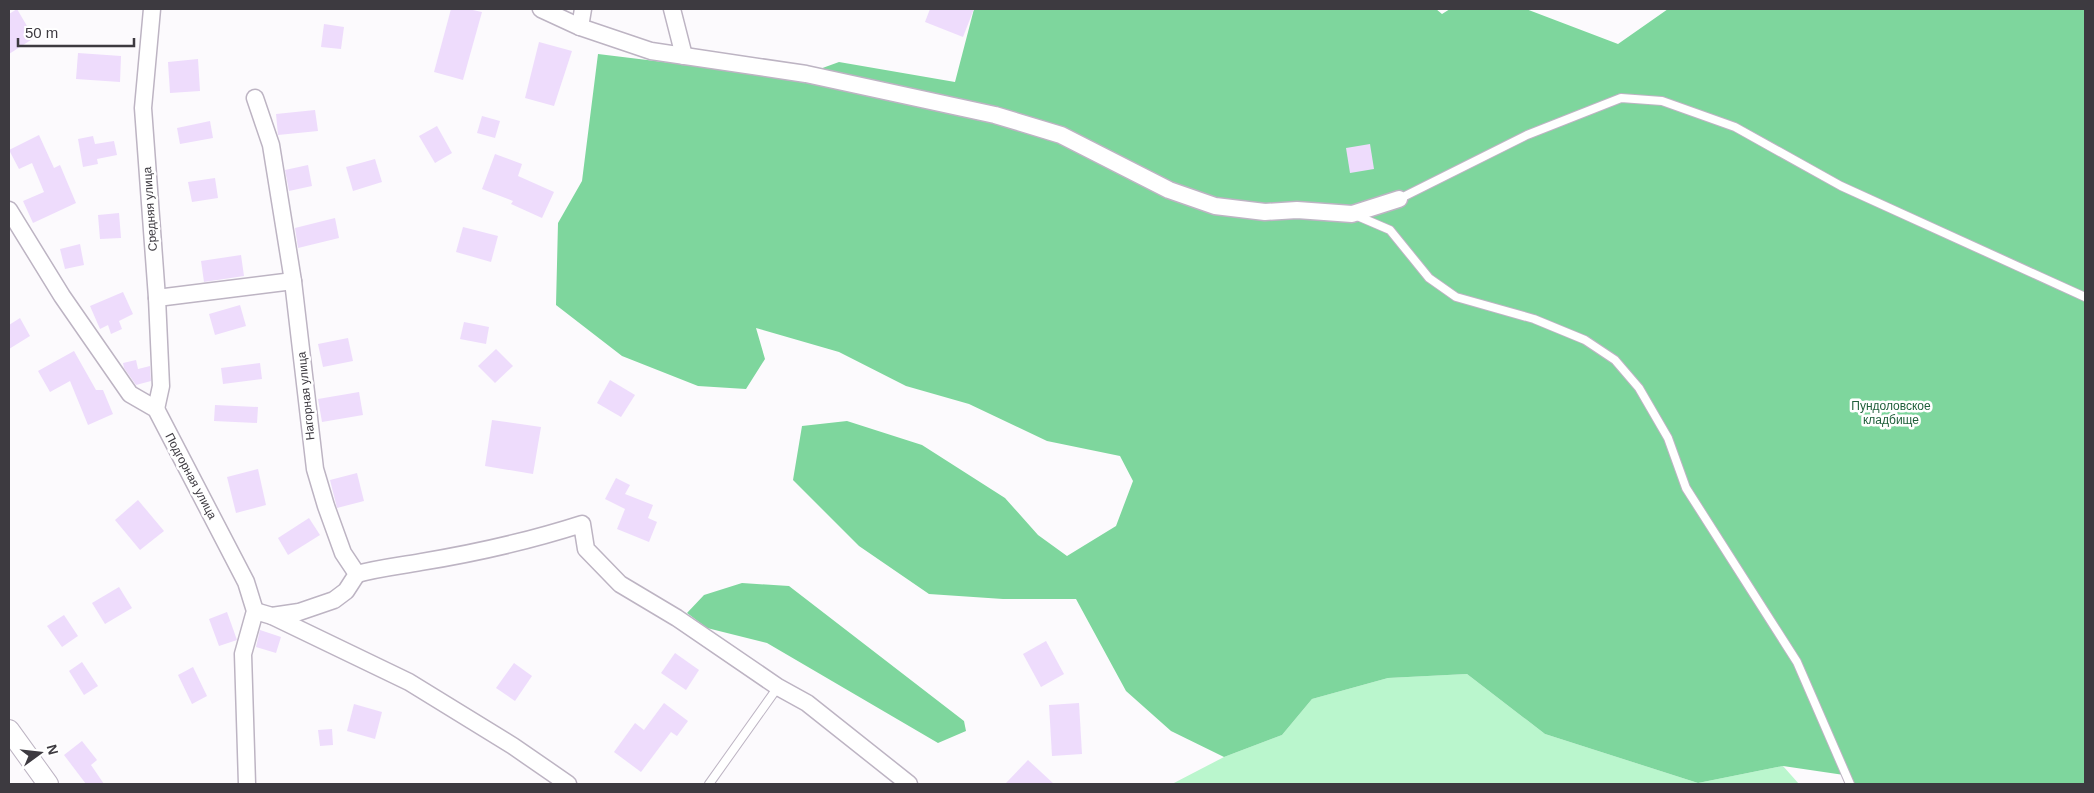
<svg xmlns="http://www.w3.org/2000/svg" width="2094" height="793" viewBox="0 0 2094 793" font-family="Arial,sans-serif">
<rect width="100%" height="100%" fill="#fcfafd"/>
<polygon fill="#baf6cd" points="1467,674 1545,734 1698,783 1783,766 1799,784 1172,784 1224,757 1282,735 1312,699 1388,678"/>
<g fill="#7ed69d">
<polygon points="974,9 1436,9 1442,14 1450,9 1526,9 1618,44 1668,9 2085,9 2085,784 1847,784 1844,775 1783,766 1698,783 1545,734 1467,674 1388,678 1312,699 1282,735 1224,757 1171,731 1126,691 1076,599 1003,599 929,594 859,546 793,480 802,426 847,421 922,445 1005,498 1038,535 1067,556 1116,526 1133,481 1120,456 1047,441 969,404 906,386 839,352 756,328 765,359 746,389 698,386 622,356 556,305 558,223 582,181 598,54 795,78 839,62 955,82"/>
<polygon points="742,583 789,586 964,721 966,731 938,743 767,643 707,628 687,613 704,595"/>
</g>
<g fill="#eedcfc">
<polygon points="17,9 34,38 9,54 9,14"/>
<polygon points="451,9 468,9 482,12 463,80 434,72"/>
<polygon points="930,9 974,9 963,37 925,22"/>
<polygon points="324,24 344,27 341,49 321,47"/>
<polygon points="539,42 572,51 554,106 525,98"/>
<polygon points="78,53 121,56 120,82 76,79"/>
<polygon points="198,59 200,91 170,93 168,62"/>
<polygon points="315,110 318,131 278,135 276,114"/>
<polygon points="482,116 500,121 495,138 477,133"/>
<polygon points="210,121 213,138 180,144 177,128"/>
<polygon points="437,126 452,153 435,163 419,136"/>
<polygon points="39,135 54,168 60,165 76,203 33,223 23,201 44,192 32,163 19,169 9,150"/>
<polygon points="93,136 95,144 114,141 117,155 97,159 98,164 83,167 78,139"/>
<polygon points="1370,144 1374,169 1350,173 1346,148"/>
<polygon points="495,154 522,164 518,176 554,192 542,218 511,204 513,201 482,189"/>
<polygon points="375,159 382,182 353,191 346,167"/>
<polygon points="308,165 312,186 289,191 285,170"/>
<polygon points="215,178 218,198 192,202 188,182"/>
<polygon points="119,213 121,238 100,239 98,215"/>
<polygon points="335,218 339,238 298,248 295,228"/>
<polygon points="463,227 498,236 491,262 456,252"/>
<polygon points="80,244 84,265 65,269 60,249"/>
<polygon points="241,255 244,276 204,282 201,261"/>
<polygon points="123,292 133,314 119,321 122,329 111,334 108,325 100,329 90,306"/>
<polygon points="240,305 246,326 215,335 209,314"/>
<polygon points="20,318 30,336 9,349 9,325"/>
<polygon points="464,322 489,327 486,344 460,339"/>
<polygon points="348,338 353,361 323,367 318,344"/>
<polygon points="496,349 513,366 495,383 478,366"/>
<polygon points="74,351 96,390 103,390 113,414 88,425 70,381 50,392 38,371"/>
<polygon points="136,360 138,369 150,366 151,381 136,385 124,368 123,363"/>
<polygon points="260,363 262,379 223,384 221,368"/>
<polygon points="610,380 635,395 621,417 597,403"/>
<polygon points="359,392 363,415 322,422 318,399"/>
<polygon points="215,405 258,407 257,423 214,421"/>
<polygon points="492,420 541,427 533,474 485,466"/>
<polygon points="258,469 266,505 236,513 227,477"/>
<polygon points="357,473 364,501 337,508 330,480"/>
<polygon points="616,478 630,485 625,494 653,505 648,518 657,522 649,542 617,529 625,509 605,499"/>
<polygon points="138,500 164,531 140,550 115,520"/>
<polygon points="309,518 320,535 288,555 278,538"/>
<polygon points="119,587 132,608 105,624 92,603"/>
<polygon points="227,612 237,640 219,646 209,619"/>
<polygon points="64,615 78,636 62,647 47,626"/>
<polygon points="260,630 281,637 276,653 256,647"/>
<polygon points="1046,641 1064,674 1041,687 1023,654"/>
<polygon points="675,653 699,670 686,690 661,673"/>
<polygon points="82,662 98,686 84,695 69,671"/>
<polygon points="514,663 532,676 515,701 496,688"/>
<polygon points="193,667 207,696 192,704 178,675"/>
<polygon points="664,703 688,721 677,736 671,732 641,772 614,752 635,723 644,730"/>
<polygon points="1079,703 1082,754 1052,756 1049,705"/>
<polygon points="354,704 382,712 375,739 347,731"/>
<polygon points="332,729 333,745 320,746 318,730"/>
<polygon points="82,741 97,760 91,765 104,784 86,784 64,755"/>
<polygon points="1028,760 1054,784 1005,784"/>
</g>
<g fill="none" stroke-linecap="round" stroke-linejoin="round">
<g stroke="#bdb4c3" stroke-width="10">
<g id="service">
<polyline points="1399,199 1527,135 1621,98 1662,101 1735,127 1841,186 2085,297"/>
<polyline points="1355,215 1390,230 1429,278 1456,297 1534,319 1585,340 1615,360 1639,388 1668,438 1686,488 1797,662 1850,784"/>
<polyline points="709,784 778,687"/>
</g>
</g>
<g stroke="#bdb4c3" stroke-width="19">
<g id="minor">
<polyline points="152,9 143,108 157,298 161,386 156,409"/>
<polyline points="541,9 580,27 651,51 806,74 995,115 1061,135 1169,190 1215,206 1265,212 1297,210 1352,214 1399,199"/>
<polyline points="672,9 684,56"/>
<polyline points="580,27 583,9"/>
<polyline points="255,98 271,145 293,281 315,469 326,506 343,553 357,574 346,591 334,600 299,612 272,616 255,611"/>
<polyline points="9,210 62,296 130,394 156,409 246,582 255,611 243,654 247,784"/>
<polyline points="157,298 293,281"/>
<path d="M357 574C379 568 399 566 421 562 476 553 529 541 582 524L586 549 620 584 677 618 778 687 807 703 909 784"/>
<polyline points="272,616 409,682 513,746 568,784"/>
</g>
</g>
<g stroke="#bdb4c3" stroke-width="22">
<polyline id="tertiary" points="9,730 48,784"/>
</g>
<use href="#service" stroke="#fff" stroke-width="8"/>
<use href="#minor" stroke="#fff" stroke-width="16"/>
<use href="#tertiary" stroke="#fff" stroke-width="20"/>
</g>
<g text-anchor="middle" stroke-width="5" stroke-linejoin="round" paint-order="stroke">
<g font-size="12" fill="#3d3a40" stroke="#fff">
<text transform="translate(150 209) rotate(-94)" y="4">Средняя улица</text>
<text transform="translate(306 396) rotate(-96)" y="4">Нагорная улица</text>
<text transform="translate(191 476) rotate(62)" y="4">Подгорная улица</text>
</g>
<g font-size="12" fill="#205f3b" stroke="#fff">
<text x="1891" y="410">Пундоловское<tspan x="1891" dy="14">кладбище</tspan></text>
</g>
</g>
<rect width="2094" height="793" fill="none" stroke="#3d3a40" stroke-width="20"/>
<g transform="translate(40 753) rotate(75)" stroke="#ffffff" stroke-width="4" paint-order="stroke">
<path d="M0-4L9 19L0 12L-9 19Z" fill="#3d3a40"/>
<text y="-8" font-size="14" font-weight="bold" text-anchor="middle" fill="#3d3a40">N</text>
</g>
<path d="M18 38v8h116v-8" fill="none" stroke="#3d3a40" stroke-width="2.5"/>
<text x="25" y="38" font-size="15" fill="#3d3a40" stroke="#ffffff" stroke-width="4" paint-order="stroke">50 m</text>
</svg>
